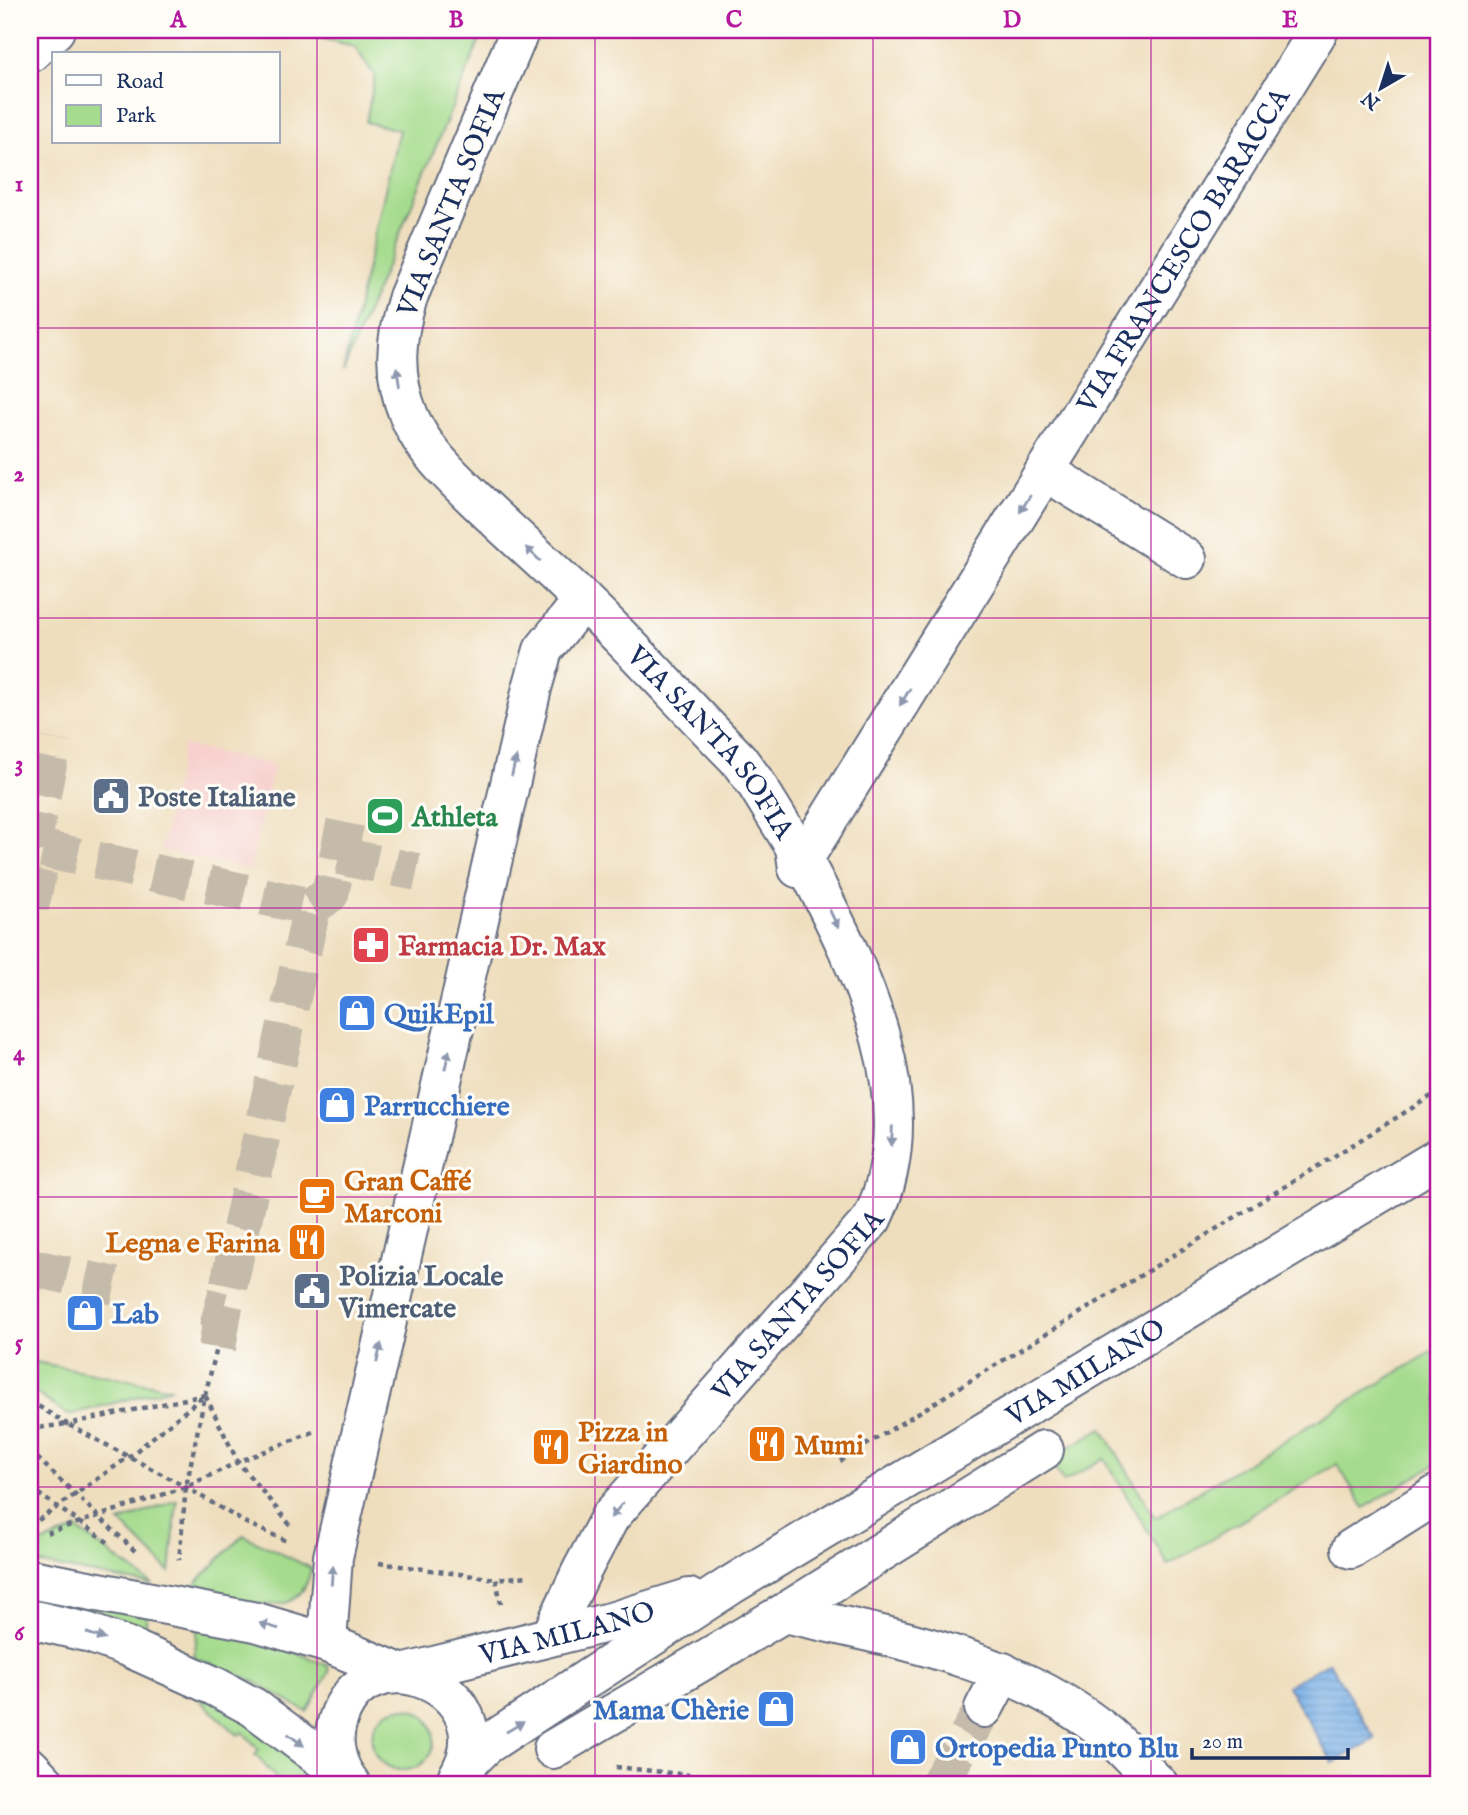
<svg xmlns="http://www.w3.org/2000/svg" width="1468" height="1815" viewBox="0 0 1468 1815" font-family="'IM FELL English',serif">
<defs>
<pattern id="water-rules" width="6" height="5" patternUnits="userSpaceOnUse" patternTransform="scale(1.75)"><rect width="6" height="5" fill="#78afe7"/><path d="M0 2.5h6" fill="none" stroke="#628fbe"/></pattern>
</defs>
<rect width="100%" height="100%" fill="#fdfcf7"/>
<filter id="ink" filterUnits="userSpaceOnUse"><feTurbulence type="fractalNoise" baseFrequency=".0143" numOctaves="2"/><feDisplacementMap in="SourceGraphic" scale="14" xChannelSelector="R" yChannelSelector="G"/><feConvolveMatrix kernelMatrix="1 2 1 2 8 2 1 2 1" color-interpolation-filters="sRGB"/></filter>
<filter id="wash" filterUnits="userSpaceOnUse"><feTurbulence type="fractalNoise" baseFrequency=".00686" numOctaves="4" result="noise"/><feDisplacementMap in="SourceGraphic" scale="28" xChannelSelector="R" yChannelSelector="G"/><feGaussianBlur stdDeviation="1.57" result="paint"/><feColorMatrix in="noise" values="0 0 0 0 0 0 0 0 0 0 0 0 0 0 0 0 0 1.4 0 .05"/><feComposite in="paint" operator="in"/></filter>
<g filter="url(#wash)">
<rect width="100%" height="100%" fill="#efdebd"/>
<polygon fill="#f7d0cd" points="183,745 274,765 250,870 161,850"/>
<g fill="#a4db8c" stroke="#608575" stroke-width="2">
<polygon points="308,30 484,30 343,371 399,130 366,122 375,76 354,46 307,35"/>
<polygon points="1438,1348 1438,1463 1364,1508 1337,1464 1168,1565 1104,1458 1064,1482 1049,1459 1102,1428 1155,1518"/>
<polygon points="30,1361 171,1388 68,1415 30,1389"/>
<polygon points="177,1500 170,1572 120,1522"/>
<polygon points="77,1529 153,1585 30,1562 30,1548"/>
<path d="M243 1535 311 1568C309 1580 304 1593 292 1600 271 1613 212 1596 187 1592Z"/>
<polygon points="65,1602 147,1616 144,1635 64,1608"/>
<polygon points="198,1626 289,1649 328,1666 329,1672 307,1712 249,1679 194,1658"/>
<polygon points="191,1692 258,1720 295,1761 301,1775 300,1785 282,1785 255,1754 259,1750 243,1732 238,1735"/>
<circle cx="403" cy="1739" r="31"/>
</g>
<polygon fill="url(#water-rules)" stroke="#4a6fa2" stroke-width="2" points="1329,1662 1375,1739 1333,1763 1287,1686"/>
</g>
<g filter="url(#ink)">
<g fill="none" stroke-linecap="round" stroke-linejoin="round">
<g stroke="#c5bbaa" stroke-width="38" stroke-dasharray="38 19" stroke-linecap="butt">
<polyline points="43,849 34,834 53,739"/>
<polyline points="339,856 417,872"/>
<polyline points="30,907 43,849 312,907 223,1311 204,1306"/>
<polyline points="312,907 330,894 349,806"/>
<polyline points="30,1267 115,1286"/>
<polyline points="217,1348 223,1311"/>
<polyline points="938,1785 984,1708"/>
</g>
<g stroke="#656c7f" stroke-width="42">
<g id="pedestrian">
<polyline points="1351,1549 1438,1494"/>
<polyline points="784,1613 1044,1450"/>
<polyline points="984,1708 1003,1672"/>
<path d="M553 1749 784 1613C897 1638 1018 1660 1110 1736 1127 1751 1142 1769 1159 1785"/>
</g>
</g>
<g stroke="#656c7f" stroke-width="42">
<g id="minor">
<path id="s1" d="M520 30 408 297C395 338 392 375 409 416 422 448 450 475 474 498 510 533 547 565 583 600 636 651 686 706 738 759L755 782 795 847 798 868"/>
<polyline points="30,53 55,30"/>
<polyline points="1045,471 1187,559"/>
<path id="s2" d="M798 868 1319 30"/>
<path id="s3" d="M551 1636 581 1572 610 1517 872 1219C928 1103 861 971 807 867L798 868"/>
<polyline points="327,1643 333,1557 532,688 543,650 583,600"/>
<polyline points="30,1767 47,1785"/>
</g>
</g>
<g stroke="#656c7f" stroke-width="42">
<g id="tertiary">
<polyline points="30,1579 256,1622 327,1643 402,1674"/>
<polyline points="30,1619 86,1632 128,1647 214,1686 253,1707 345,1776"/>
<path id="s4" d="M402 1674 614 1621 689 1598"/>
<path id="s5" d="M462 1769 486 1745 731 1585 1438 1158"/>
<path d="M351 1784C337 1767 331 1744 337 1723 364 1626 512 1690 457 1778"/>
</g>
</g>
<g stroke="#656c7f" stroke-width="4.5" stroke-dasharray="5 5" stroke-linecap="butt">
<polyline points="205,1395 217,1348"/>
<polyline points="30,1401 67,1424 205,1395 186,1487 179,1560"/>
<polyline points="30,1429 67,1424 186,1487 244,1522 289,1542"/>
<polyline points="30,1451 135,1551"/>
<polyline points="840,1461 1438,1092"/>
<polyline points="30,1488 112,1545"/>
<polyline points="30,1526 130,1456 205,1395 238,1462 291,1526"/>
<polyline points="47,1533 186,1487 238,1462 313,1432"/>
<polyline points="379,1563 496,1579"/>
<polyline points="501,1604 496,1579 528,1576"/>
<polyline points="616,1767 781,1785"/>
</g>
<use href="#pedestrian" stroke="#fff" stroke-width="38"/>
<use href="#minor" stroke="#fff" stroke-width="38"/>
<use href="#tertiary" stroke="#fff" stroke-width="38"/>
</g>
<defs><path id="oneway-solid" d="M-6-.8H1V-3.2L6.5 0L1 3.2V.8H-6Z" transform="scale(1.75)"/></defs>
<g fill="#8d97ae">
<use href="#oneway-solid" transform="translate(398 377) rotate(-99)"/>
<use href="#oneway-solid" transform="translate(1025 504) rotate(122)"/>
<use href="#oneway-solid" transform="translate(533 554) rotate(-137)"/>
<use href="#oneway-solid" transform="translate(905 697) rotate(122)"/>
<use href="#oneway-solid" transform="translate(514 766) rotate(-77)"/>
<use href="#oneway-solid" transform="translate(834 919) rotate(64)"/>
<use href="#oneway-solid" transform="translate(447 1060) rotate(-77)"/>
<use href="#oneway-solid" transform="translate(892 1136) rotate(92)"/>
<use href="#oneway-solid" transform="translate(379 1353) rotate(-77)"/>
<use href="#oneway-solid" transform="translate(617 1510) rotate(130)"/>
<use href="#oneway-solid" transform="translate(332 1575) rotate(-86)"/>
<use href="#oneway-solid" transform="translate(269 1626) rotate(-164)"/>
<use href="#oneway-solid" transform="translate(96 1636) rotate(19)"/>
<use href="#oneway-solid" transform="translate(515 1727) rotate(-30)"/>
<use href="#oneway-solid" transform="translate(296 1740) rotate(37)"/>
</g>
</g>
<path fill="none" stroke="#b5179e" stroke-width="2" stroke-opacity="0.55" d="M317 30V1785M595 30V1785M873 30V1785M1151 30V1785M30 328H1438M30 618H1438M30 908H1438M30 1197H1438M30 1487H1438"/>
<defs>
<g id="civic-square" transform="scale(2.0125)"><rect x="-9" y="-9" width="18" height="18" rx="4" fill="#5c6f8a" stroke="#fdfcf7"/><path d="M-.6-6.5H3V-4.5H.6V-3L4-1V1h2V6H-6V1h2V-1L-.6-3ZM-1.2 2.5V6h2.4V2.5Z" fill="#fff"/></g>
<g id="stadium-square" transform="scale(2.0125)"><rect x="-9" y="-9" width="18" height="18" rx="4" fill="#2e9e5b" stroke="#fdfcf7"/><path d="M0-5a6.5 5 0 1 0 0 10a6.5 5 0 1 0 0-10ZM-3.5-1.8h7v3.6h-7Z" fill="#fff"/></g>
<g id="pharmacy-square" transform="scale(2.0125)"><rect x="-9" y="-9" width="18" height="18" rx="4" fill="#e0444e" stroke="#fdfcf7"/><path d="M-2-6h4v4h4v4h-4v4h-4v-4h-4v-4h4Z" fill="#fff"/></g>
<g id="shop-square" transform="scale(2.0125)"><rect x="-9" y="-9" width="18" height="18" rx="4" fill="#3f7fe0" stroke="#fdfcf7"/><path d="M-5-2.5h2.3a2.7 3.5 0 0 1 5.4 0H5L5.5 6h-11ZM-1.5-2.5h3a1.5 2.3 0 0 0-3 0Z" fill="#fff"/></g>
<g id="cafe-square" transform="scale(2.0125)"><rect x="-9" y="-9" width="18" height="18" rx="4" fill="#e8710a" stroke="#fdfcf7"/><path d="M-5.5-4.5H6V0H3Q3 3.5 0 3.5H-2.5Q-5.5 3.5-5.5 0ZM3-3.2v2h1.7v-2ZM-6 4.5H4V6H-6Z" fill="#fff"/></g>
<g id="restaurant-square" transform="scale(2.0125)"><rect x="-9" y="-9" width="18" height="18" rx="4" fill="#e8710a" stroke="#fdfcf7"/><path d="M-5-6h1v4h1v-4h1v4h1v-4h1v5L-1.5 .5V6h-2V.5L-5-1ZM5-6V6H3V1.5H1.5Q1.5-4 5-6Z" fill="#fff"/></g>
</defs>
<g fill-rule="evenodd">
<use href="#civic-square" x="111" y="796"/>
<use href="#stadium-square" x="385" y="816"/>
<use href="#pharmacy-square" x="371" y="945"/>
<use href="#shop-square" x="357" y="1013"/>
<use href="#shop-square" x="337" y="1105"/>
<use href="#cafe-square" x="317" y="1196"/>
<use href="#restaurant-square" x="307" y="1242"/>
<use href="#civic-square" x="312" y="1291"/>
<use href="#shop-square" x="85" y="1313"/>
<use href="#restaurant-square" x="767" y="1444"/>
<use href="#restaurant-square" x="551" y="1447"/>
<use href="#shop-square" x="776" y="1709"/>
<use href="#shop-square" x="908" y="1747"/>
</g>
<g text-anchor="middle" stroke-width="6" stroke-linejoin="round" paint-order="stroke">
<g font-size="28" fill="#1b2f5e" stroke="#fdfcf7">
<text transform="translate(450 202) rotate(-68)" y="10">VIA SANTA SOFIA</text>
<text dy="10" stroke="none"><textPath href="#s2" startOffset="728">VIA FRANCESCO BARACCA</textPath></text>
<text dy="10" stroke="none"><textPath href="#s1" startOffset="858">VIA SANTA SOFIA</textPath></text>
<text dy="10" stroke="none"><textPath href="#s3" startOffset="416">VIA SANTA SOFIA</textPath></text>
<text dy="10" stroke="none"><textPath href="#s5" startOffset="740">VIA MILANO</textPath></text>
<text dy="10" stroke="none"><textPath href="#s4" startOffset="170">VIA MILANO</textPath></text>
</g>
<g font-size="28" font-weight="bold" fill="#4e5e75" stroke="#fdfcf7" text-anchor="start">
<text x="138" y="806">Poste Italiane</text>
<text x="339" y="1285">Polizia Locale<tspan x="339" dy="32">Vimercate</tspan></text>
</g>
<g font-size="28" font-weight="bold" fill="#27864d" stroke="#fdfcf7" text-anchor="start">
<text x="412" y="826">Athleta</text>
</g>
<g font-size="28" font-weight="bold" fill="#be3a42" stroke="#fdfcf7" text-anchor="start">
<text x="398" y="955">Farmacia Dr. Max</text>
</g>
<g font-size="28" font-weight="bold" fill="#366cbe" stroke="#fdfcf7" text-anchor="start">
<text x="384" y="1023">QuikEpil</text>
<text x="364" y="1115">Parrucchiere</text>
<text x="112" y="1323">Lab</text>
<text x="749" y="1719" text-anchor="end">Mama Chèrie</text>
<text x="935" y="1757">Ortopedia Punto Blu</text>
</g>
<g font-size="28" font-weight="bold" fill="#c56008" stroke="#fdfcf7" text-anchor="start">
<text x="344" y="1190">Gran Caffé<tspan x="344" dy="32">Marconi</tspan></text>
<text x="280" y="1252" text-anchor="end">Legna e Farina</text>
<text x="578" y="1441">Pizza in<tspan x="578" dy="32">Giardino</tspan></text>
<text x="794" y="1454">Mumi</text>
</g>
</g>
<rect width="1468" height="1815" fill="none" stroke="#fdfcf7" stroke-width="77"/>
<rect x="52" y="52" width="228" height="91" fill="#fdfcf7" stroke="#a3aaba" stroke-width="2"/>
<rect x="66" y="75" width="35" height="10" fill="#ffffff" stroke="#a3aaba" stroke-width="2"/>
<text x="116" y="88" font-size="21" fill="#1b2f5e">Road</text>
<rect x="66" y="105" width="35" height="21" fill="#a4db8c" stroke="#a3aaba" stroke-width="2"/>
<text x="116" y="122" font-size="21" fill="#1b2f5e">Park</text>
<g transform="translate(1381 88) rotate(219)" stroke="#fdfcf7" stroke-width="5" paint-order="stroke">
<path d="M0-5L12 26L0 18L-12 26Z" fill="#1b2f5e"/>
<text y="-10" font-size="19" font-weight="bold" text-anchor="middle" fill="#1b2f5e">N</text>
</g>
<path d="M1192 1748v10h156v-10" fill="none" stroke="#1b2f5e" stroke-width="3.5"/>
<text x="1202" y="1748" font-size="21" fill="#1b2f5e" stroke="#fdfcf7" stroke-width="5" paint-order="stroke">20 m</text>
<rect x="38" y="38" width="1392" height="1738" fill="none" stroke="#b5179e" stroke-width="2.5"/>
<g font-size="23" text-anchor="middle" font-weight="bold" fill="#b5179e">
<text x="178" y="27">A</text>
<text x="456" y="27">B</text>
<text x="734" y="27">C</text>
<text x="1012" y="27">D</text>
<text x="1290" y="27">E</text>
<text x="19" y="191">1</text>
<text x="19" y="481">2</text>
<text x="19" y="771">3</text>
<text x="19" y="1060">4</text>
<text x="19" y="1350">5</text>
<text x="19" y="1640">6</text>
</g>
</svg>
